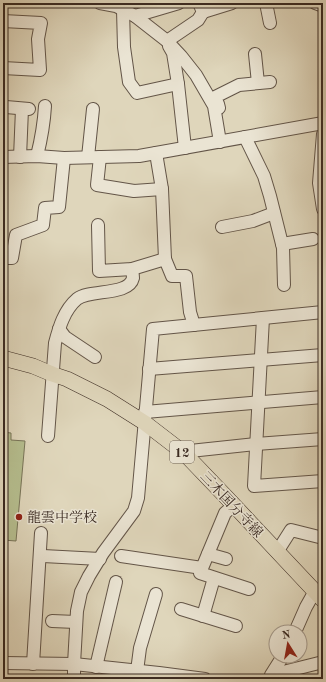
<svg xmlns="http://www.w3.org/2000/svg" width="326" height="682" viewBox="0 0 326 682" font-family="'Old Standard TT','Noto Serif JP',serif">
<rect width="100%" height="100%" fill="#dfd6bb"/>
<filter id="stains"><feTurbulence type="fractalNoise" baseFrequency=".005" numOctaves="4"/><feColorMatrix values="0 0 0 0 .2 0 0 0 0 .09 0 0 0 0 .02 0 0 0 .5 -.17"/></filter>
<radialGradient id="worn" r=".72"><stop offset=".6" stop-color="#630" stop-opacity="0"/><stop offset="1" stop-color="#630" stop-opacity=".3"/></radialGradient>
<polygon fill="#b5bd8e" stroke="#787458" points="3,432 11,433 11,440 25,441 16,541 3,540"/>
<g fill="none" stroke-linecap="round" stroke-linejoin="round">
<g stroke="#635548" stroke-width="14">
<g id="minor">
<polyline points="100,3 116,6 135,16 167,41 181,56 196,75 214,106 220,142"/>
<polyline points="199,3 203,12 232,3"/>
<polyline points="266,3 270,23"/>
<polyline points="315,3 323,6"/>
<polyline points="121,5 123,10 124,47 129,82 137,93 178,84 173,53 169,46"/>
<polyline points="135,16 179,3"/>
<polyline points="3,21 41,23 38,39 40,70 3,68"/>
<polyline points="167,41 198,20 203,12"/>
<polyline points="255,54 258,83"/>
<polyline points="178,84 185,148"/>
<polyline points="6,107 29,109"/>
<polyline points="219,108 218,104 215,97 239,85 270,82"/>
<polyline points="323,134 319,183 323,209"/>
<polyline points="245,137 264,176 270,196 283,248 284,285"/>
<polyline points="156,153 162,189 165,259"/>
<path d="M37 156C41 140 44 123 45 106"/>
<polyline points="3,157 37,156 64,158 139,156 323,123"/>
<polyline points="20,157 22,109"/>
<polyline points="88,157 93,109"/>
<polyline points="100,157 97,185 134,191 162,189"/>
<polyline points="98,225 99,271 132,269 165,259 172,276 186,276 190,312 194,325"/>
<polyline points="222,227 253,221 274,213"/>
<polyline points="282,244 313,239"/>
<polyline points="3,258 12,258 16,235 43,225 45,208 59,207 64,158"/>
<polyline points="263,318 254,486 323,481"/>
<polyline points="59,329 65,337 95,357"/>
<polyline points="149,369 323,355"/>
<polyline points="145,412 323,397"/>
<path d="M48 436 55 343C59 328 64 310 77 299 90 289 129 296 133 278 133 275 132 271 132 269"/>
<polyline points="184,453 190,451 256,444 323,439"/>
<polyline points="234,505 225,513 200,573 249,589"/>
<polyline points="277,552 291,530 323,538"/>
<polyline points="208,554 226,559"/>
<polyline points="43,556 100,559"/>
<polyline points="121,556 202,568"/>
<polyline points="181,609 236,626"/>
<polyline points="203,616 214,578"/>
<polyline points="52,621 76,622"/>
<polyline points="295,632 306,607 315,591"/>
<polyline points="283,656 271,675 323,662"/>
<polyline points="3,663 74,664 159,673 205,679"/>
<polyline points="33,664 41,533"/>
<polyline points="96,667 116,582"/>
<polyline points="137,671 140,648 156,594"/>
<polyline points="74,679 74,664 77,611 81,592 89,576 103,553 134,511 138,498 153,329 323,312"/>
</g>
</g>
<g stroke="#3a2a22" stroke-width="16">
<polyline id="major" points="3,358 33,366 52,374 67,379 107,399 145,423 184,453 229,500 323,600"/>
</g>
<use href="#minor" stroke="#eae4d3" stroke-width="12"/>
<use href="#major" stroke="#dfd6bb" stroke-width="15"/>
</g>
<circle fill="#8f2418" stroke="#eae4d3" stroke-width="1.5" cx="19" cy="517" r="4"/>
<g text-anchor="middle" stroke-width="3" stroke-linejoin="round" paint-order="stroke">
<rect fill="#eae4d3" stroke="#6f6257" stroke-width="1" x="170" y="441" width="24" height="22" rx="3"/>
<g font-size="13" font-weight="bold" fill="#3a2a22">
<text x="182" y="457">12</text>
</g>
<g font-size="14" fill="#3a2a22" stroke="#eae4d3">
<text transform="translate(232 504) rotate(47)" y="5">三木国分寺線</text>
</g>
<g font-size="14" fill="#3a2a22" stroke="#eae4d3" text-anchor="start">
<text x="27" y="522">龍雲中学校</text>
</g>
</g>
<rect width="326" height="682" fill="none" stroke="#dfd6bb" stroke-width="16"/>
<rect x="4" y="4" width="318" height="674" fill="none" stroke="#3a2a22" stroke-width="2"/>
<rect x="8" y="8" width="310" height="666" fill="none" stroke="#3a2a22"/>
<g transform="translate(288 644) rotate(349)"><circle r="19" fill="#eae4d3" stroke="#a49a8c"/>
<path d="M0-3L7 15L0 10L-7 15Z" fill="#8f2418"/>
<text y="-6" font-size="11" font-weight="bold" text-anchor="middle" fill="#3a2a22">N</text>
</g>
<rect width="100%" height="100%" filter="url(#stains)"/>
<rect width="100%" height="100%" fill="url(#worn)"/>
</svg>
